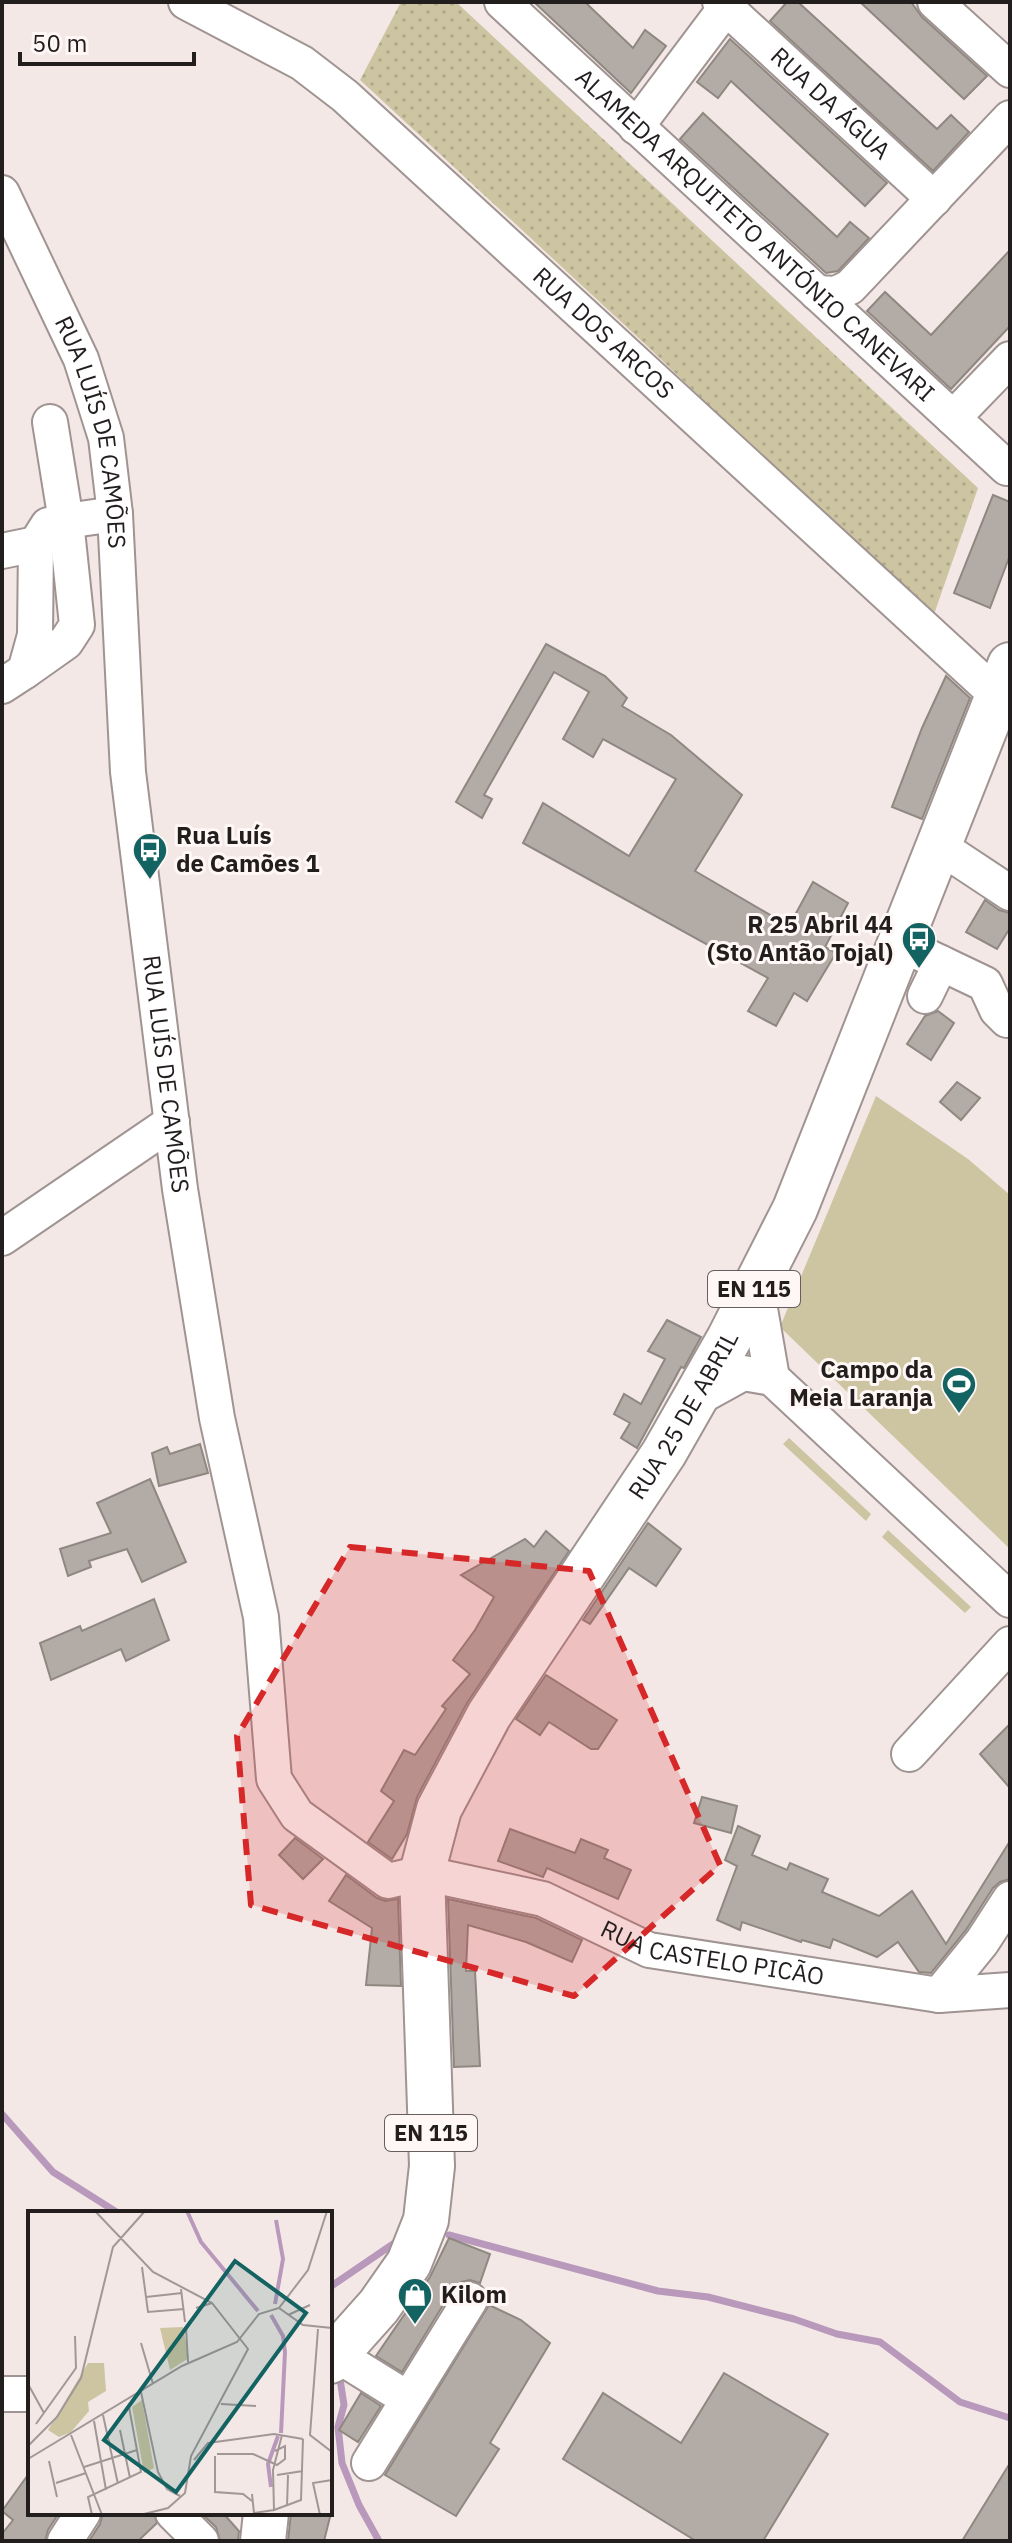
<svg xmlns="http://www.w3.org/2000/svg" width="1012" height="2543" viewBox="0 0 1012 2543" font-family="'IBM Plex Sans',sans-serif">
<defs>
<pattern id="park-dots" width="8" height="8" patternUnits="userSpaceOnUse" patternTransform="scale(2)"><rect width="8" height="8" fill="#cdc4a1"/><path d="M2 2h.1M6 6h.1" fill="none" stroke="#b0a88a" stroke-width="1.8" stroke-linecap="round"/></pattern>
</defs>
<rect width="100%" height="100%" fill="#f4e8e6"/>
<g fill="#cdc4a1">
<polygon points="876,1096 968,1159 1010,1195 1010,1549 780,1327"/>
<polygon points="789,1438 871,1514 866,1521 783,1444"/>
<polygon points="888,1530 971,1607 965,1613 882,1537"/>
</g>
<polygon fill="url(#park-dots)" points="401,2 456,2 978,488 932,620 645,344 360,80"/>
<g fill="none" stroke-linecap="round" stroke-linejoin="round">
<g stroke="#b999bb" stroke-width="7">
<polyline points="2,2114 53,2172 118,2213"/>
<polyline points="449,2235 658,2291 708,2297 794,2319 837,2334 880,2342 960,2402 1010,2418"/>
<polyline points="330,2287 396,2242"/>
<polyline points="340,2379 344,2405 338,2427 342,2463 359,2505 379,2541"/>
</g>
</g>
<g fill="#b3aba5" stroke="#8f8881" stroke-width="2">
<polygon points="534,2 585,2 633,48 645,30 666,46 631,93"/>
<polygon points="787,2 798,2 937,129 951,115 969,132 933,171 770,21"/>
<polygon points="860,2 911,2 922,17 987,76 964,99"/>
<polygon points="730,39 887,183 865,206 731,81 718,98 697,82"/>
<polygon points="703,113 837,237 850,222 869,238 838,271 826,273 680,139"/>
<polygon points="1010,250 1010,326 951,389 867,311 885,292 931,335"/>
<polygon points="993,495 1010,502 1010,555 990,608 954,593"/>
<polygon points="546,644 605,676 627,698 622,706 671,735 742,795 695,871 789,926 813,882 848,903 825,947 836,953 807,1001 794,993 776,1026 748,1011 768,978 523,843 543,803 629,856 676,779 603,739 593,757 563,739 589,692 554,672 484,795 492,799 482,818 456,802"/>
<polygon points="946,676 970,698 922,819 892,807 922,728"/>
<polygon points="985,900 999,910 1010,913 1010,928 997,949 966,932"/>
<polygon points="938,1011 954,1023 931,1060 907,1044 925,1016"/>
<polygon points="957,1082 980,1098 961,1120 940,1102"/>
<polygon points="667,1320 701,1337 684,1368 681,1367 637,1448 621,1438 630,1423 614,1414 624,1394 641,1404 665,1359 648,1351"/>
<polygon points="200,1444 208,1473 159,1486 152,1453 167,1447 170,1454"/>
<polygon points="150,1479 186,1562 142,1582 127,1549 89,1561 91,1567 68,1576 60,1549 111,1533 97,1503"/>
<polygon points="648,1523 681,1549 656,1586 629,1568 590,1624 583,1620"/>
<polygon points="546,1531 569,1551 467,1703 417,1797 407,1834 392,1859 368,1842 394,1801 381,1791 404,1750 415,1755 446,1709 442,1706 470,1674 453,1660 475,1630 494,1597 461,1575 525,1539 534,1547"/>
<polygon points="154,1599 169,1640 126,1661 121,1649 51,1680 40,1643 80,1626 82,1631"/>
<polygon points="546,1675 617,1720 598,1749 591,1749 549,1722 540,1735 516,1719"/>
<polygon points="1010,1724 1010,1788 980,1754"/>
<polygon points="702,1797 737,1806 731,1833 694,1823"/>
<polygon points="738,1826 760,1836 752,1855 787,1870 790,1863 828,1879 822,1892 879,1916 912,1891 946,1944 1010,1841 1010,1879 1000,1882 993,1888 966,1930 931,1973 919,1972 898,1942 877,1957 833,1939 830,1948 802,1940 801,1942 742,1922 740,1930 717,1920 737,1866 725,1860"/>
<polygon points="510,1829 575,1853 581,1839 608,1850 604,1858 631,1870 618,1899 547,1868 543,1877 498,1861"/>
<polygon points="295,1838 323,1859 303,1879 279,1855"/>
<polygon points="346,1875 377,1898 385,1901 398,1899 401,1986 366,1985 372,1928 329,1901"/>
<polygon points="448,1899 536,1918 582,1940 572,1962 526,1942 468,1925 466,1971 475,1971 480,2066 454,2067"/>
<polygon points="449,2238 490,2254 480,2283 470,2280 461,2282 453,2289 402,2372 376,2356 430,2277"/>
<polygon points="489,2305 521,2320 550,2343 490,2443 499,2449 456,2516 385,2475"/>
<polygon points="724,2373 828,2434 763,2541 696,2541 563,2459 603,2393 681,2443"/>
<polygon points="361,2393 381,2406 358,2442 339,2430"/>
<polygon points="1010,2463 1010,2541 962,2541"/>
<polygon points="30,2472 30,2513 59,2513 48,2530 45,2541 2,2541 2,2534 13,2520 2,2511"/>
<polygon points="103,2513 154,2513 157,2523 138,2541 89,2541 100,2524"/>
<polygon points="201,2513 223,2513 239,2531 238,2541 220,2541 216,2527"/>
<polygon points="291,2513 331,2513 324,2541 288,2541"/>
</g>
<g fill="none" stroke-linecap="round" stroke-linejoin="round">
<g stroke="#9f9492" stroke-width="38">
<g id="minor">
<path id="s1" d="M186 2 302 63 345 96 997 695"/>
<path id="s2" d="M502 2 1007 468"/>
<path id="s3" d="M720 2 934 199"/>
<polyline points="935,2 1010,70"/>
<polyline points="636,127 730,2"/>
<path id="s4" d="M2 193 81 359 106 438 115 514 128 772 180 1189 217 1418 261 1617 274 1779 297 1815 388 1881 422 1873 543 1899 649 1950 939 1995 1010 1990"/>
<polyline points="817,293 836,294 850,287 1010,118"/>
<polyline points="953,418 1010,359"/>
<polyline points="2,551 36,544"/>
<polyline points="25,671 66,642 77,625 66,521 115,514"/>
<polyline points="2,686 25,671 35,635 36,544 48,525 66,521 50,422"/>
<polyline points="939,846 1010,893"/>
<polyline points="901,944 985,984 997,1010 1007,1020"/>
<polyline points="925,996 941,963"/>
<polyline points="2,1238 172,1122"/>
<polyline points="756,1286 772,1378"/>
<polyline points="694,1400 743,1373 772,1378 1010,1600"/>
<polyline points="909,1754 1010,1644"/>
<polyline points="939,1995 982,1942 1010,1899"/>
<polyline points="337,2355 408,2399"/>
<polyline points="2,2394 30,2394"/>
<polyline points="369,2463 470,2300"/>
<polyline points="173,2513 201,2541"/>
<polyline points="65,2541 83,2513"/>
</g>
</g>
<g stroke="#9f9492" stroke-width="48">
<g id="major">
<path id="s5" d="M330 2361 379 2306 409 2263 426 2220 432 2166 422 1873 439 1809 489 1715 664 1453 729 1339 795 1209 1010 665"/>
<polyline points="263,2541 266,2513"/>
</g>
</g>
<use href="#minor" stroke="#fff" stroke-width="34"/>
<use href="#major" stroke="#fff" stroke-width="44"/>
</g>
<path fill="#d62828" fill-opacity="0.2" stroke="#d62828" stroke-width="6" stroke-dasharray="16 10" stroke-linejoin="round" d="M350 1547 589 1571 720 1865 574 1996 251 1905 237 1736Z"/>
<defs>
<g id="bus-pin" transform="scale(1.8)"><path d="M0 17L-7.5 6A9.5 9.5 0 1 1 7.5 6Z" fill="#136362" stroke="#fef7f5"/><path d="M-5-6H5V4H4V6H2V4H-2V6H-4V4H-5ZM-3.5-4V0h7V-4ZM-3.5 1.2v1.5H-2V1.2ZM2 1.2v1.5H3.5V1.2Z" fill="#fff"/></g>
<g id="stadium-pin" transform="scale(1.8)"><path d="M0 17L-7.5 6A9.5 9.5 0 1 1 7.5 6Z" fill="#136362" stroke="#fef7f5"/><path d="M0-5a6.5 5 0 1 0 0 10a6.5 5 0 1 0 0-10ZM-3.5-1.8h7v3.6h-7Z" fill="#fff"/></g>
<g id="shop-pin" transform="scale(1.8)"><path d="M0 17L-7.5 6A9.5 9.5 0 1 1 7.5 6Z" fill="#136362" stroke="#fef7f5"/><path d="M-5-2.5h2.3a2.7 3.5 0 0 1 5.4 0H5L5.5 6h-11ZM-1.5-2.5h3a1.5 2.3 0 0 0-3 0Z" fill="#fff"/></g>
</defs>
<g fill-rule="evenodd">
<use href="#bus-pin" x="150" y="850"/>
<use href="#bus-pin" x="919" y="939"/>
<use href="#stadium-pin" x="959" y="1384"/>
<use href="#shop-pin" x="415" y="2295"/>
</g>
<g text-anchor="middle" stroke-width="6" stroke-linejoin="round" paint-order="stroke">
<g fill="#fef7f5" stroke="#645f5e" stroke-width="2">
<rect x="708" y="1271" width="92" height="36" rx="6"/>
<rect x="385" y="2115" width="92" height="36" rx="6"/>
</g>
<g font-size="22" font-weight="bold" fill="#221e1d">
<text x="754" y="1297">EN 115</text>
<text x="431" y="2141">EN 115</text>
</g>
<g font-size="24" fill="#221e1d" stroke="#fef7f5">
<text dy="8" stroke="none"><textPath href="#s3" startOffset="150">RUA DA ÁGUA</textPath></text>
<text dy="8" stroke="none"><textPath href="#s2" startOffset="344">ALAMEDA ARQUITETO ANTÓNIO CANEVARI</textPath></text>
<text dy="8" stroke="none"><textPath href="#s1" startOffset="536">RUA DOS ARCOS</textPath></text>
<text dy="8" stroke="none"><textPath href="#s4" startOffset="258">RUA LUÍS DE CAMÕES</textPath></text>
<text dy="8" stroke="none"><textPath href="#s4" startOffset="906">RUA LUÍS DE CAMÕES</textPath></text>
<text dy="8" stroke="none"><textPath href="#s5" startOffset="1050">RUA 25 DE ABRIL</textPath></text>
<text dy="8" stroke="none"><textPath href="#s4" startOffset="2114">RUA CASTELO PICÃO</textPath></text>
</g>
<g font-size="24" font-weight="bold" fill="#221e1d" stroke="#fef7f5" text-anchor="start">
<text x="176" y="844">Rua Luís<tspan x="176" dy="28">de Camões 1</tspan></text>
<text x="893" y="933" text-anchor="end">R 25 Abril 44<tspan x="893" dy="28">(Sto Antão Tojal)</tspan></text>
<text x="933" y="1378" text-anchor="end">Campo da<tspan x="933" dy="28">Meia Laranja</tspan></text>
<text x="441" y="2303">Kilom</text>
</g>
</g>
<g transform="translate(28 2211)">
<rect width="304" height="304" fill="#f4e8e6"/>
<path d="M155 116 161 147 142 159 132 117ZM60 152H76L78 180 60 191 61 200 43 221 31 226 20 219Z" fill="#cdc4a1"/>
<path d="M114 189 126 257 116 262 104 196Z" fill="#cdc4a1"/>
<path fill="none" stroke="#b999bb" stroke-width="4" d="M159 0 173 31 230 100M247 93 255 48 248 9M243 104 255 125 257 141 253 222M243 276 240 253 250 225"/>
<path fill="none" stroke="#a09796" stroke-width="2" d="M67 0 125 61 184 92 220 138 163 245 157 282 140 297 112 304M114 56 120 101 156 98M153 78 157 111M118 86 154 82M178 94 168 97 184 92M251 97 275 114 304 117M260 104 282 94M158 116 160 151M290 118 282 224 304 241M113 132 125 173M0 173 16 202M113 181 130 261 139 278 152 285M193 193 228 195M75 204 90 273M66 210 78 279M8 213 48 157 47 125M92 219 102 267M43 224 74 304M254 224 245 259 246 299 273 289 275 228M0 235 29 206 53 167 85 36 117 0M189 243H225L249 254 257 248V235L247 240M187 245V281L215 283 224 290M0 248 154 155 209 131 231 103 251 97 280 59 299 0M166 249 180 232 246 223 275 228M21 250 29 286M56 256 109 239M249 264 275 260M28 272 58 262M224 283 226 302 246 299M259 295 260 264M64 304 60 286 113 261 101 196M292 304 285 272 304 269"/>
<path fill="#136362" fill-opacity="0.15" stroke="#136362" stroke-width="4" d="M207 50 278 102 148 281 76 229Z"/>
<rect width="304" height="304" fill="none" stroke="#221e1d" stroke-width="4"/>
</g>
<rect width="1012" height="2543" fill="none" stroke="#221e1d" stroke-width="8"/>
<path d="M20 52v12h174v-12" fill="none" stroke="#221e1d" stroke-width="4"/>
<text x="32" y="52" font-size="24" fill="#221e1d" stroke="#fef7f5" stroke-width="6" paint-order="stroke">50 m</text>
</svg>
